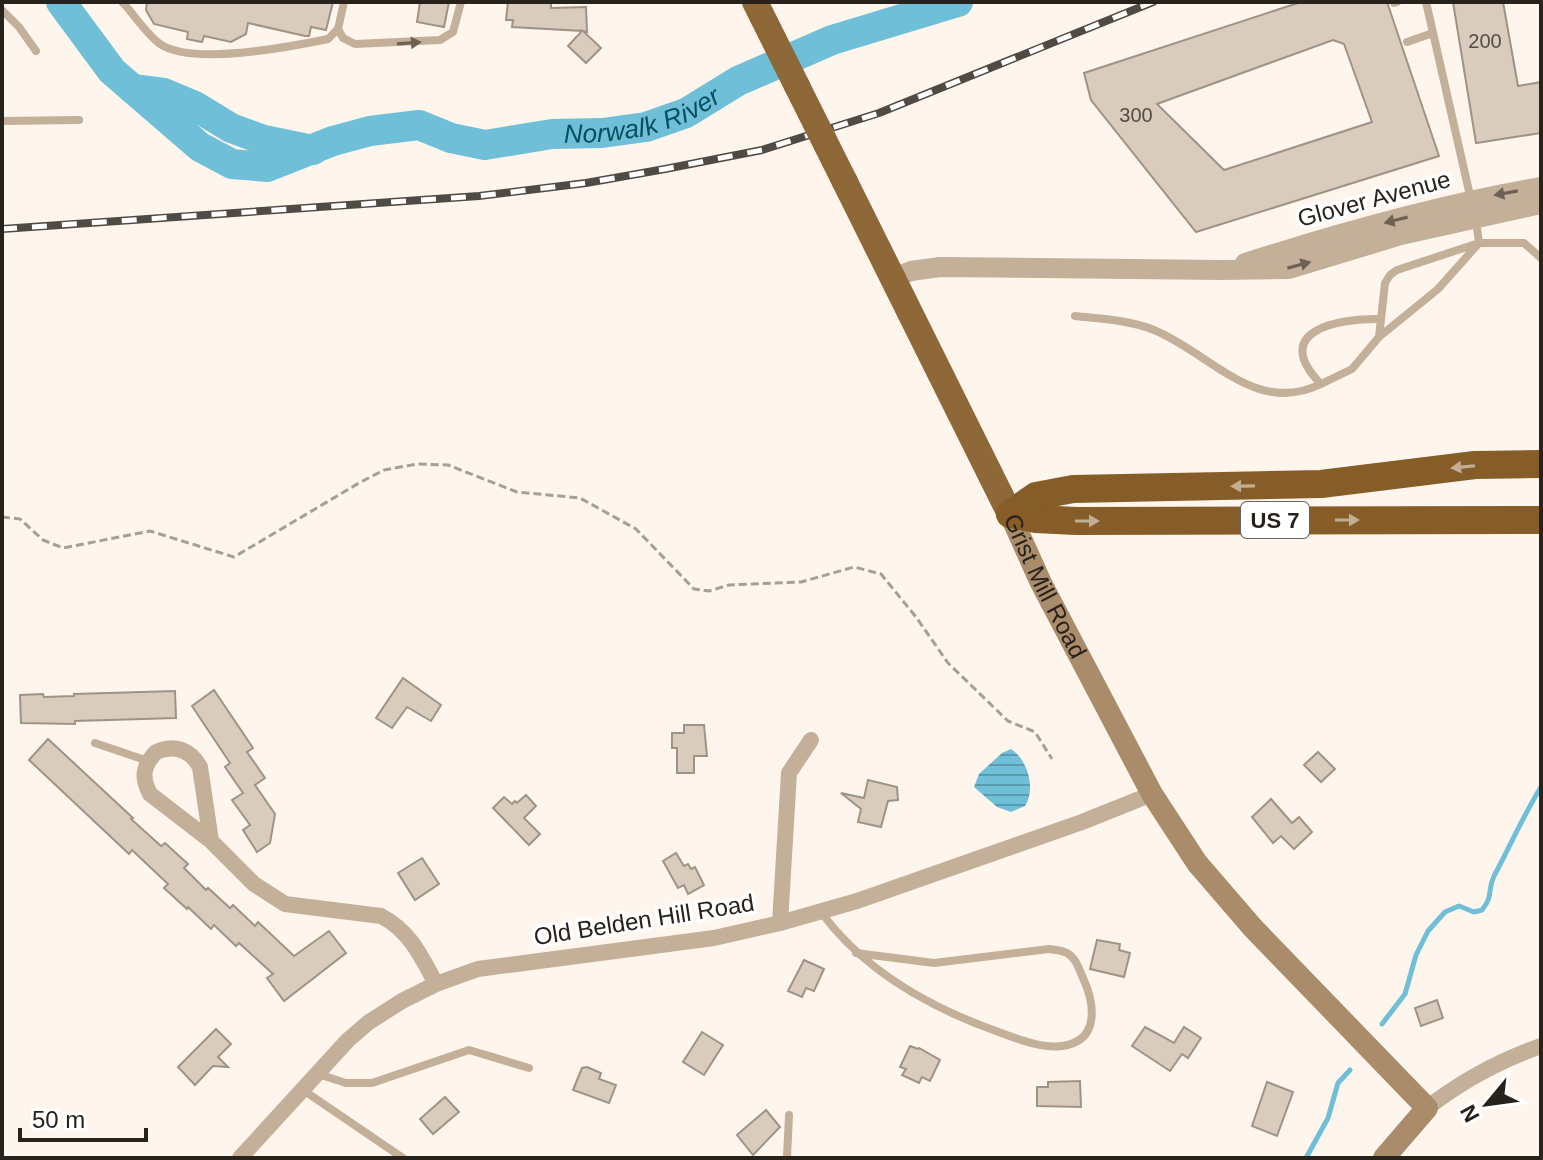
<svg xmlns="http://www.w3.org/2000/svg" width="1543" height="1160" viewBox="0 0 1543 1160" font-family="Arial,sans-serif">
<defs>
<pattern id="water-rules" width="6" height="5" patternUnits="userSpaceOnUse" patternTransform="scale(2)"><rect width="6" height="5" fill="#6ebfd7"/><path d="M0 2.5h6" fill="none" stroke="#5a9bae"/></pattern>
</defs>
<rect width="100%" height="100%" fill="#fef6ed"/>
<path fill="url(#water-rules)" d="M1011 749C1028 760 1036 789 1025 806L1011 812 997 807 974 787 979 774 1002 753Z"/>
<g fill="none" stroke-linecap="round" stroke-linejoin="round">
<g stroke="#6ebfd7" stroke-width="5">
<path d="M1382 1024 1405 994 1416 955 1428 931 1445 912 1459 906 1474 912 1482 910C1494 895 1487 890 1494 876 1510 846 1523 816 1541 787"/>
<polyline points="1306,1158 1328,1118 1338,1083 1350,1070"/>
</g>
<g stroke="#6ebfd7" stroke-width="30">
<path id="s1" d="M61 2 112 71 200 147 232 164 267 167 333 141 370 131 419 125 451 138 485 145 552 134 602 133 646 127 686 113 738 81 832 40 958 2"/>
<polyline points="133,89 164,93 195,106 231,128 264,140 313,150"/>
</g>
</g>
<g fill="#d9ccbd" stroke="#a09385" stroke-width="2" fill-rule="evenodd">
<polygon points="147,2 333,2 326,30 311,27 309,36 305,36 248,23 246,34 231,42 204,36 202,42 187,39 188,32 154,24 146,10"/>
<polygon points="420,2 449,2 444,27 417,22"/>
<polygon points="508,2 551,2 551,8 586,7 587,32 583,31 601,48 586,63 568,46 582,31 512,27 513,20 506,20"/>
<path d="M1301 2H1387L1439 156 1196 232 1091 100 1084 73ZM1333 40 1344 44 1372 122 1224 170 1157 104Z"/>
<polygon points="1453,2 1503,2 1518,86 1541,82 1541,133 1476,143"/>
<polygon points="403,678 441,705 431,721 407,707 392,728 376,718"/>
<polygon points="214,690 253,748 247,752 265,778 255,785 275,814 270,843 257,852 243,830 250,825 232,800 243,793 225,767 230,763 192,706"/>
<polygon points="175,691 176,718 75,721 75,724 21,723 20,695 43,694 44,697 74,696 74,694"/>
<polygon points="684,725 704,725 707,756 694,756 694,773 677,773 677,748 672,748 672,733 684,733"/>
<polygon points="48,739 133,818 131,819 161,846 165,843 188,864 184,868 206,890 208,888 230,908 233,905 255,926 258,922 294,956 329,931 346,953 284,1001 267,978 273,974 239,943 236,946 214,925 211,929 188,907 187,909 164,888 168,884 132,850 129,854 29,760"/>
<polygon points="1318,752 1335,769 1321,782 1304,765"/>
<polygon points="868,780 897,787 898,800 888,801 881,827 858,822 861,809 841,793 864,798"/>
<polygon points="526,795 536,806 524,818 540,834 529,845 493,808 504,797 512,804 515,801 517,803"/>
<polygon points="1271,799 1292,823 1299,817 1312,832 1294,849 1281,836 1273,843 1252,817"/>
<polygon points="676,853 684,866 688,864 691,869 695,867 704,885 688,894 684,885 678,888 663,861"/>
<polygon points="422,858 439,884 415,900 398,873"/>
<polygon points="1097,940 1120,944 1119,950 1130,953 1124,977 1090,969"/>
<polygon points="804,960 824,969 814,991 806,988 802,997 788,991"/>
<polygon points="1437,1000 1443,1018 1421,1026 1415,1008"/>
<polygon points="1145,1027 1174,1043 1184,1027 1201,1038 1188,1058 1182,1054 1170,1071 1132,1046"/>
<polygon points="216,1029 231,1044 218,1057 228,1067 213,1066 195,1085 178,1067"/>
<polygon points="702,1032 723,1045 704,1075 683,1062"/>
<polygon points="910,1046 918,1049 919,1048 940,1060 930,1081 922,1077 919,1083 902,1075 906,1069 900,1067"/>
<polygon points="587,1067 601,1073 599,1079 616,1085 609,1103 573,1090 582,1068"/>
<polygon points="1080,1081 1081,1107 1037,1106 1037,1087 1048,1087 1048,1082"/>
<polygon points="1267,1082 1293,1092 1277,1136 1252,1126"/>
<polygon points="445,1097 459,1112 433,1134 420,1119"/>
<polygon points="766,1110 780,1127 753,1155 737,1135"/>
</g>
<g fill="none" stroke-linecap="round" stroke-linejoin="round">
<polyline stroke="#a59f97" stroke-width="3" stroke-dasharray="8 4" stroke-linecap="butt" points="2,517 20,519 43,540 63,548 150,531 234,557 359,483 384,470 417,464 448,465 517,492 580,498 636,529 694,589 709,591 729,585 801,582 854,567 881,574 916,617 948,663 1008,721 1035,732 1052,759"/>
<g stroke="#c4af99" stroke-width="8">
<path d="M122 2C135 15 145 33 160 44 193 66 289 47 328 39L338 29 344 2"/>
<polyline points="1426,2 1471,200"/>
<polyline points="1394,3 1397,2"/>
<polyline points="2,10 19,27 36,51"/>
<polyline points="338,29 343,38 355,44 440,40 453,32 461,2"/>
<polyline points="1407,42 1433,33"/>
<polyline points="2,121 79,120"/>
<path d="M1075 316C1101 319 1129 320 1154 330 1212 354 1255 416 1321 384"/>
<path d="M1381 319C1338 318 1269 331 1321 384L1352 369 1379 337 1385 283 1390 275 1397 270 1479 243H1524L1541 258"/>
<polyline points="1379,337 1438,289 1479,243 1476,221"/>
<polyline points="95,743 148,761"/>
<path d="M821 912C864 971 929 1007 996 1031 1015 1038 1041 1049 1062 1046 1100 1041 1095 1004 1083 978 1079 969 1076 958 1067 953 1062 950 1054 950 1049 949L934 963 856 953"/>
<polyline points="318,1074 346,1083 372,1083 469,1050 529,1068"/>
<polyline points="303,1090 403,1158"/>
<polyline points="787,1158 789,1115"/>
</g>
<g stroke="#c4af99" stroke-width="16">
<path d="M211 841 200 767C190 749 175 744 156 752 143 766 141 777 150 794L211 841 254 884 285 904 381 916C410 931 421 956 436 984"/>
<polyline points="780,923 789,773 811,740"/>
<path d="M1427 1108C1463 1080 1498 1061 1541 1046"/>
<polyline points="240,1158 348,1040 369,1022 402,1001 436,984 478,969 714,938 780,923 857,901 1082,822 1152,794"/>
</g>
<g stroke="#c4af99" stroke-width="20">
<path d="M1245 263C1342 232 1441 204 1541 187"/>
<polyline points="893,278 911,271 940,267 1222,270 1289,269 1401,235 1541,204"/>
</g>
<path stroke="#aa8c6b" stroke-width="22" id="s2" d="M1010 514 1041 583 1152 794 1197 863 1253 928 1427 1108 1384 1158"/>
<g stroke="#8e6839" stroke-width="26">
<polyline points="755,2 797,86"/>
<polyline points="845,182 1010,514"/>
</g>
<g stroke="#865d29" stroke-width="28">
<polyline points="1010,514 1036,496 1073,489 1321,484 1475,465 1541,464"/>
<polyline points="1010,514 1036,519 1076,521 1541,520"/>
</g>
<g stroke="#504a44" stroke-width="8">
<polyline id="rail" points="2,229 479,196 586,183 665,169 762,150 879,113 1153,2"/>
</g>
<use href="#rail" stroke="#fff" stroke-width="5" stroke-dasharray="15" stroke-linecap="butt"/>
<polyline stroke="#8e6839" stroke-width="26" points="797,86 845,182"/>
</g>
<defs><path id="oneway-solid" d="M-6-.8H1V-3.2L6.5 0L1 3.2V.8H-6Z" transform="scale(2)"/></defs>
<g fill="#6e6154">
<use href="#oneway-solid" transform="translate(409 43) rotate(-4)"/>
<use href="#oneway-solid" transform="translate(1506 193) rotate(170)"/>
<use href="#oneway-solid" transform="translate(1396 220) rotate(166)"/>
<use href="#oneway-solid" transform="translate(1299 265) rotate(-15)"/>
</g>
<g fill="#c2ae94">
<use href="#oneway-solid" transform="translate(1463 467) rotate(174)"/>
<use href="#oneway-solid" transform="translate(1243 486) rotate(179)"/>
<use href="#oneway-solid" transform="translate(1347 520)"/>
<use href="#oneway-solid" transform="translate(1087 521)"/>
</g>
<g text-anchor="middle" stroke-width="7" stroke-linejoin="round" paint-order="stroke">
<g font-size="20" fill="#544c44">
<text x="1485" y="48">200</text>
<text x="1136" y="122">300</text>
</g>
<rect fill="#fff" stroke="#686460" stroke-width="2" x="1241" y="502" width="68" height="36" rx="6"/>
<g font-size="22" font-weight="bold" fill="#27221c">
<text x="1275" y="528">US 7</text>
</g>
<g font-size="24" fill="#27221c" stroke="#fff">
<text transform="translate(1374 199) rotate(-15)" y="8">Glover Avenue</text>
<text dy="8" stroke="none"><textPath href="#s2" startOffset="80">Grist Mill Road</textPath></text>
<text transform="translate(644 920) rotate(-9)" y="8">Old Belden Hill Road</text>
</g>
<g font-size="26" font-style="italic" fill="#054f60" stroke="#fff">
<text dy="9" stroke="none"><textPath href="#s1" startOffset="662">Norwalk River</textPath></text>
</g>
</g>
<rect width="1543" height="1160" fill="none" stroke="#27221c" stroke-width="8"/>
<g transform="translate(1487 1104) rotate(241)" stroke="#ffffff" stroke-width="6" paint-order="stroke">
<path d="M0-6L14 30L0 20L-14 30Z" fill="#27221c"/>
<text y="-12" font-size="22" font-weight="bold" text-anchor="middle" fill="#27221c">N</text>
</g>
<path d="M20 1128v12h126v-12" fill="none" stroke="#27221c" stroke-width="4"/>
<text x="32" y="1128" font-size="24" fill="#27221c" stroke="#ffffff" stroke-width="6" paint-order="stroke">50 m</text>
</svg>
